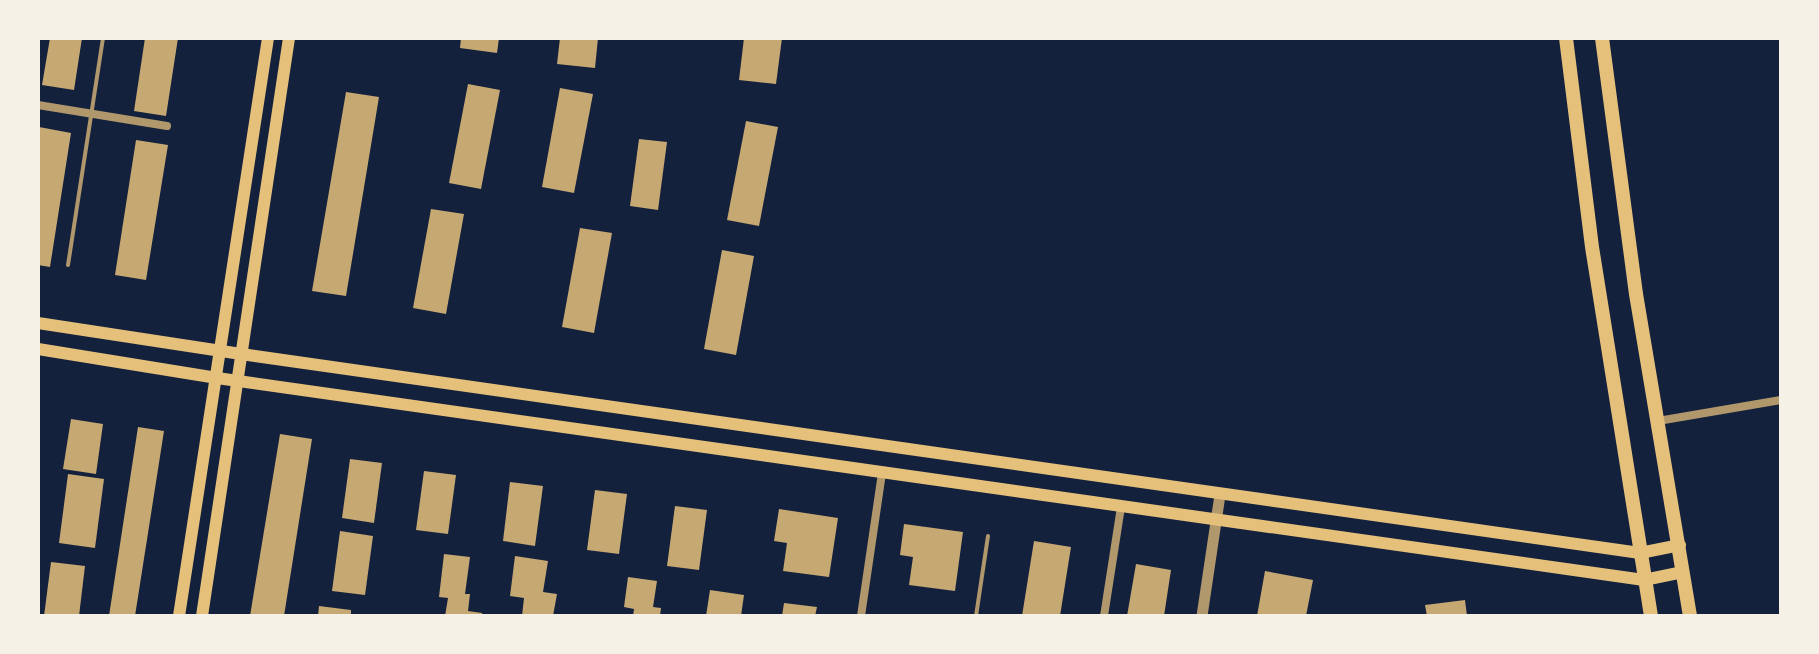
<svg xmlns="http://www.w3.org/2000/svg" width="1819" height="654" viewBox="0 0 1819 654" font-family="'Open Sans',sans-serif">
<rect width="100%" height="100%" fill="#14213d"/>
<g fill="#c6a872">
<polygon points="50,38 82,38 74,90 42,85"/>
<polygon points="145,38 178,38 166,116 134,111"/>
<polygon points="461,38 499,38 497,53 460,48"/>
<polygon points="560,38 598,38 595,68 557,64"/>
<polygon points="744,38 782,38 776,84 739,80"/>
<polygon points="468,84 500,90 481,189 449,183"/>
<polygon points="560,88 593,94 574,193 542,187"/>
<polygon points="346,92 379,97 346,296 312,291"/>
<polygon points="746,121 778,127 759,226 727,220"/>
<polygon points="39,127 71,133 50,267 38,265"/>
<polygon points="639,139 667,142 658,210 630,206"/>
<polygon points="136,140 168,145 146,280 115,275"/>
<polygon points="431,209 464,214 446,314 413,308"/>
<polygon points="580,228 612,233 594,333 562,327"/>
<polygon points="722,250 754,256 736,355 704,349"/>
<polygon points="71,419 103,424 96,474 63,469"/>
<polygon points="138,427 164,431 135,616 109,616"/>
<polygon points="280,434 312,439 284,616 250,616"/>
<polygon points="350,459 382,463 374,523 342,518"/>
<polygon points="424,471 456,475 448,534 416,530"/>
<polygon points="68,474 104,479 95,548 59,543"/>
<polygon points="510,482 543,486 535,546 503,541"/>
<polygon points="595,490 627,494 619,554 587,550"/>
<polygon points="675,506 707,510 699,570 667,566"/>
<polygon points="779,509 838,518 829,577 783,571 787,543 774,541"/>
<polygon points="904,524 963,532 955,591 909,585 913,557 900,555"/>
<polygon points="340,531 373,536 365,595 332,591"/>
<polygon points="1034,541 1071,547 1060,616 1022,616"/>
<polygon points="444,554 470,557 465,594 470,594 468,611 482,613 482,616 445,616 448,598 439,597"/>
<polygon points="515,556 548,561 543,592 557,594 553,616 522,616 524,598 510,596"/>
<polygon points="51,562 85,566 79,616 44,616"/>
<polygon points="1136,564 1171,570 1164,616 1127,616"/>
<polygon points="1265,571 1313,580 1306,616 1257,616"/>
<polygon points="628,577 657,581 653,607 661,608 660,616 633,616 634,609 624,607"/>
<polygon points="710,590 744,595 741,616 706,616"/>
<polygon points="1465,600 1467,616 1427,616 1425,605"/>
<polygon points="784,603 817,607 815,616 782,616"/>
<polygon points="319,606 351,610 351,616 318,616"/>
</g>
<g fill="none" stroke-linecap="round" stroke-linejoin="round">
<g stroke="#b1986c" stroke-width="4">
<polyline points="68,265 103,38"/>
<polyline points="976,616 988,536"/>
</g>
<g stroke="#b1986c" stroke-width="8">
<polyline points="38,105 167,126"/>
<polyline points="1658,421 1781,400"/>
<polyline points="861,616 882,473"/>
<polyline points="1104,616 1121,507"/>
</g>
<polyline stroke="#b1986c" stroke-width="11" points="1202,616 1220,495"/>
<g stroke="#e5c07b" stroke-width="12">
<polyline points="38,323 241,354 1640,553 1680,545"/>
<polyline points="38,349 217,378 1644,580 1683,572"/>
<polyline points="179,616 268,38"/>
<polyline points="202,616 289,38"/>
</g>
<g stroke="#e5c07b" stroke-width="14">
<polyline points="1566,38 1592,247 1651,616"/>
<polyline points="1602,38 1636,294 1690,616"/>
</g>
</g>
<rect width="1819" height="654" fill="none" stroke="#f6f1e7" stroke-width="80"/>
</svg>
